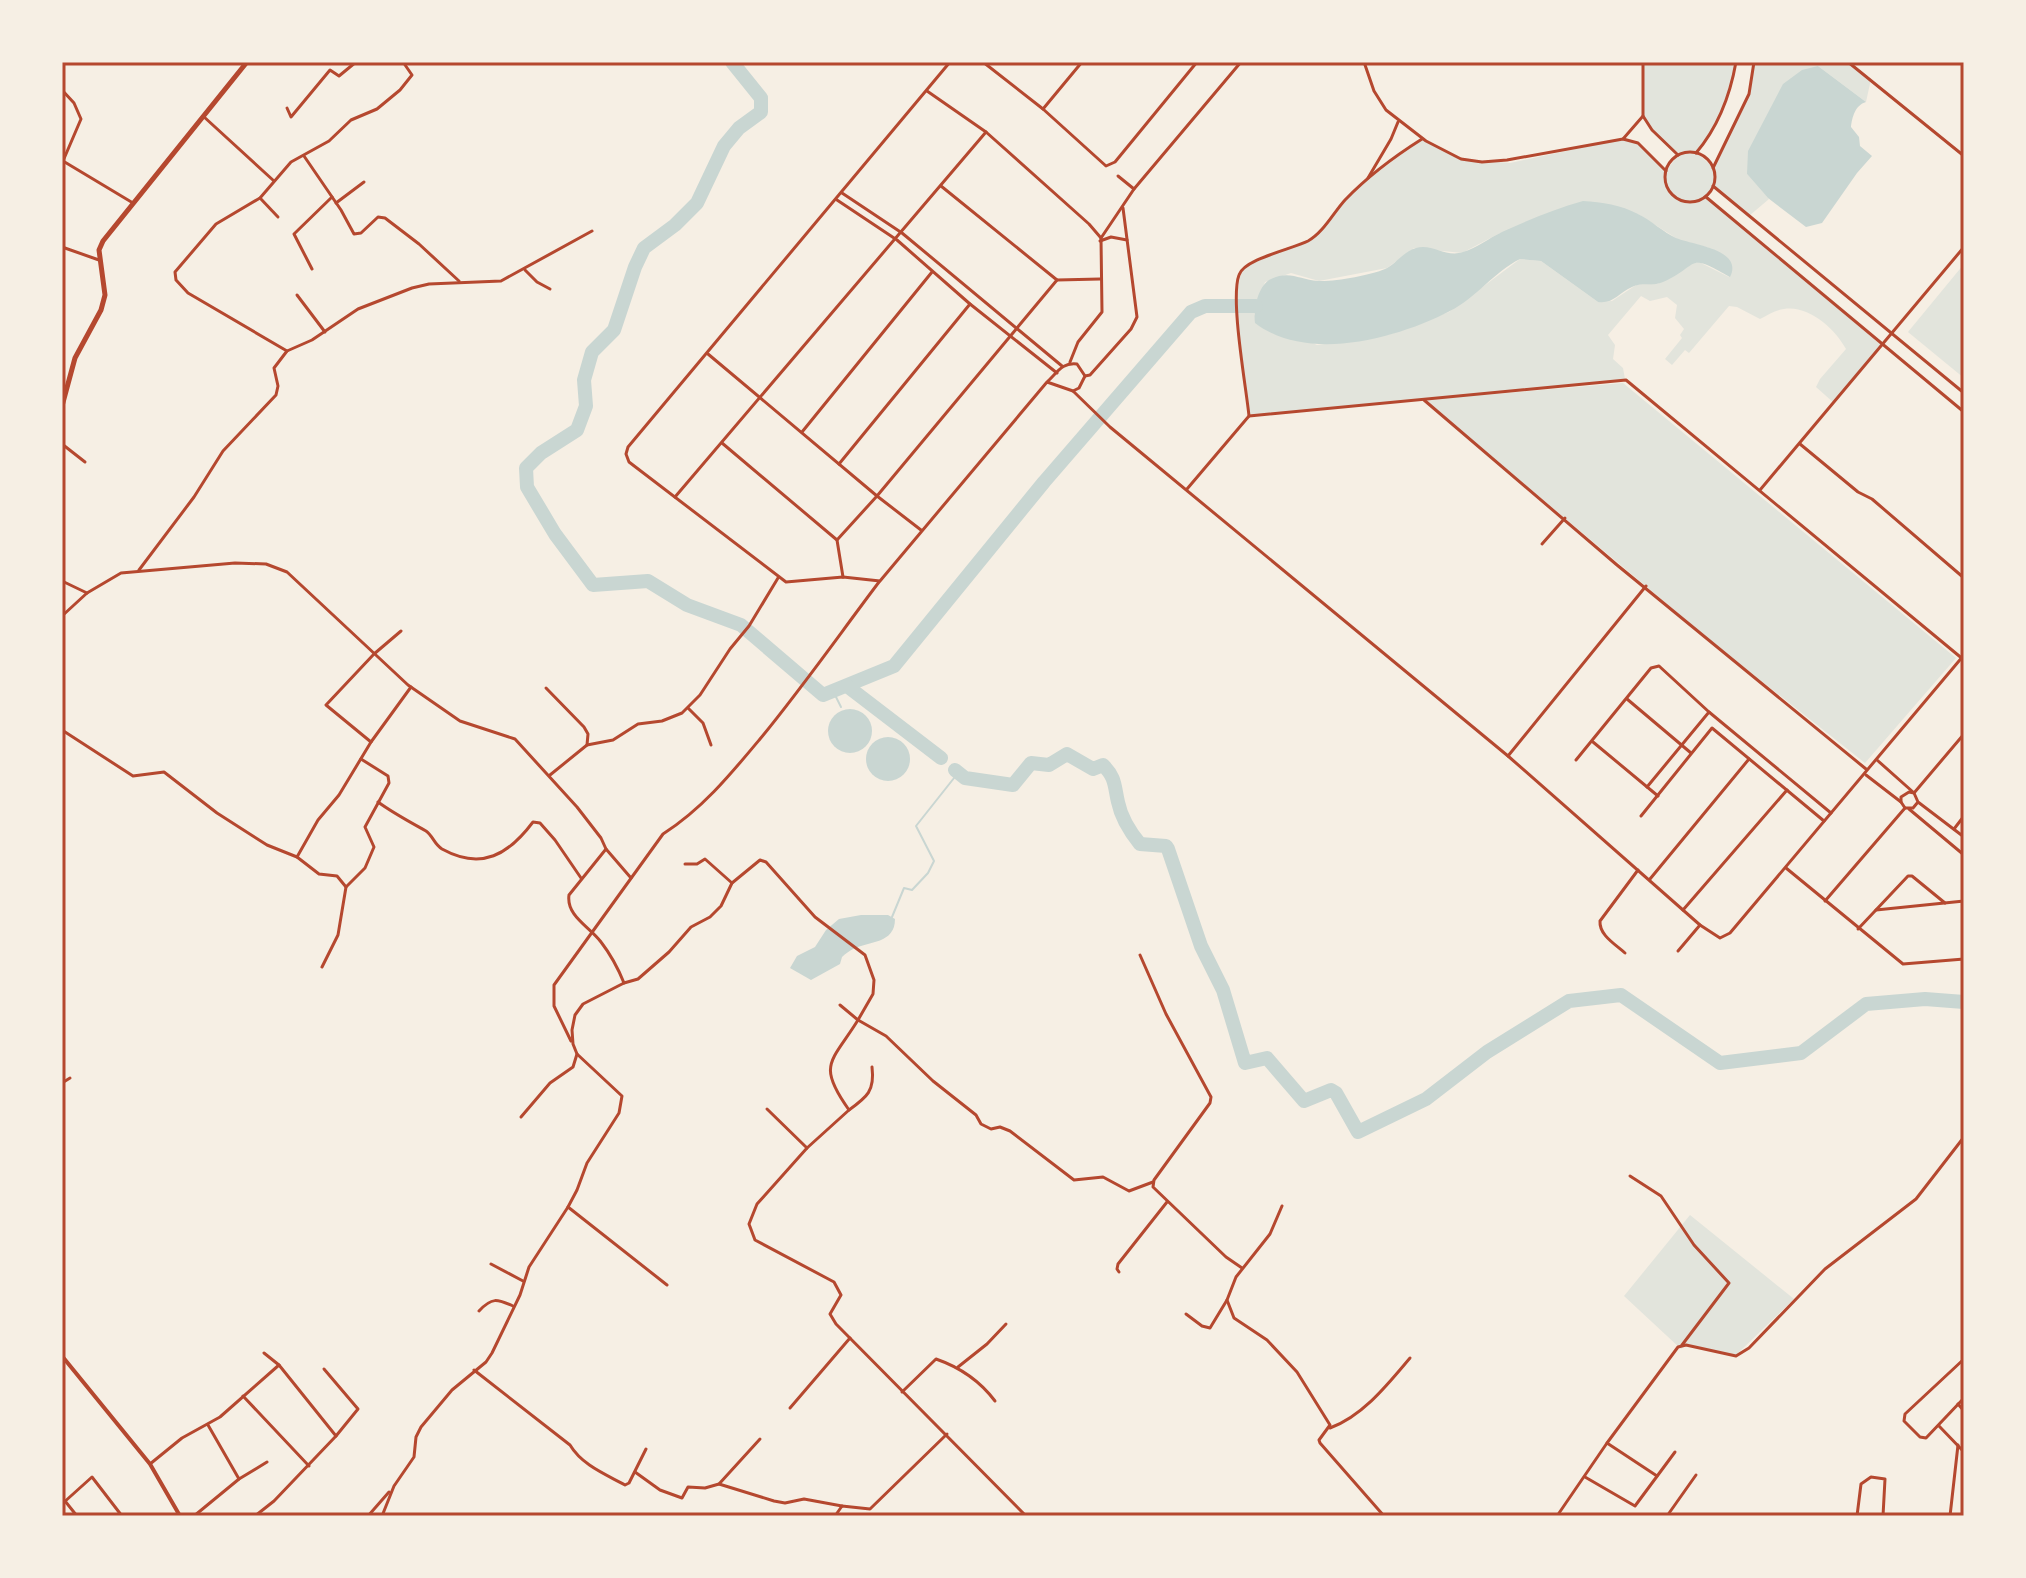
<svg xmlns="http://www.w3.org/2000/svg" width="2026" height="1578" viewBox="0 0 2026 1578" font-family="'Space Grotesk',sans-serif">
<rect width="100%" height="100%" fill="#f6efe4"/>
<g fill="#e2e4dc" fill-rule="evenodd">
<path d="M1643 62H1736C1730 96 1720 126 1697 153L1713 167 1749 94 1754 62H1848L1871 79 1866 102 1818 66 1747 174 1769 199 1749 216 1713 186 1706 197 1881 345 1834 403 1816 387 1820 379 1846 349C1835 329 1809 305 1784 309 1775 310 1768 315 1760 319L1737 307 1729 306 1689 353 1685 350 1672 365 1665 359 1682 338 1680 335 1684 329 1675 318 1677 305 1667 297 1650 301 1641 296 1608 335 1615 345 1613 359 1623 368 1625 379 1484 395 1623 383 1956 658 1865 763 1716 645 1424 400 1249 416C1245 383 1227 291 1245 266L1313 238 1346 200 1366 181 1422 139 1461 159 1510 163 1623 139 1638 143 1666 171 1678 155 1652 130 1643 116ZM1638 214 1679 240 1713 249 1729 277 1699 262 1691 264 1658 284 1636 285 1612 301 1598 302 1541 261 1520 259 1449 312 1391 334 1317 345 1254 315 1265 282 1291 273 1319 281 1387 268 1414 248 1462 253 1500 233Z"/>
<polygon points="1964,264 1964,378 1908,332"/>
<polygon points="1690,1215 1794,1299 1735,1356 1688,1344 1681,1349 1624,1296"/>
</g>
<g fill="#c9d6d2">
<path d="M1818 66 1866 102C1855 105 1852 118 1851 127L1859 137 1860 146 1872 156 1857 173 1822 223 1806 227 1768 198 1747 174 1748 151 1783 84 1802 70Z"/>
<path d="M1583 201C1602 202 1621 205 1638 214 1652 221 1663 232 1676 238 1692 245 1744 249 1730 277 1685 251 1701 265 1663 282 1652 287 1641 282 1632 287 1618 293 1614 304 1598 302L1541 261 1520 259C1494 272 1476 298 1450 311 1396 339 1307 363 1255 323 1253 310 1258 285 1271 279 1290 270 1300 280 1318 281 1334 282 1371 275 1385 269 1396 264 1404 251 1416 248 1432 243 1446 258 1463 252 1477 248 1489 238 1502 232 1528 220 1555 209 1583 201Z"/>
<circle cx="850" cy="731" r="22"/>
<circle cx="888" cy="759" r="22"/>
<path d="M861 915H888L895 919C895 944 869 941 853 949 849 951 845 954 842 957L840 964 811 980 790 968 797 956 815 947 826 930 839 919Z"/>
</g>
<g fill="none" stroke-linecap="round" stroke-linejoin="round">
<g stroke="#c9d6d2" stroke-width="2">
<polyline points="833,691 841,707"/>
<polyline points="892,917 904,888 912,890 928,873 934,861 916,826 958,773"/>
</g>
<g stroke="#c9d6d2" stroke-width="14">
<polyline points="732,62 761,98 761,112 739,128 724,146 697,203 675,225 644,248 635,267 614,330 592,352 584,380 586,406 577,430 541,453 526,468 527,487 555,534 593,585 648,581 687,605 741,625 823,695 894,666 1044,482 1191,312 1205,306 1256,306"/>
<polyline points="847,686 941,758"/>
<path d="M955 770 965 778 1013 785 1031 763 1049 765 1067 754 1093 769 1103 765C1116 778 1114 785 1118 802 1121 817 1131 833 1140 844L1166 846 1168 849 1201 946 1223 990 1245 1063 1267 1058 1304 1101 1331 1090 1336 1093 1358 1132 1426 1099 1487 1052 1569 1001 1621 995 1720 1063 1801 1053 1866 1004 1925 999 1964 1002"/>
</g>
<g stroke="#b5482f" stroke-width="3">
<polyline points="403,62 412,75 400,90 377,109 351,120 329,141 291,162 260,198 216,224 175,272 176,280 188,293 287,351 312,340 358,309 412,288 429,284 501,281 592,231"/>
<path d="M950 62 628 447 626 454 629 462 786 582 843 577 880 581 1047 382C1057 373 1062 362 1077 364L1085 376 1079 388 1073 391 1047 382"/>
<polyline points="983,62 1043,109 1106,166 1115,162 1197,62"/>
<polyline points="1364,62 1374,91 1386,110 1426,141 1461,159 1482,162 1507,160 1623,139 1643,116 1643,62"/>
<polyline points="1848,62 1964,156"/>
<polyline points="62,90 74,103 81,119 63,161 133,203"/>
<polyline points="927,91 986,132 1089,224 1101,238"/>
<polyline points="287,108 291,117 330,70 339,76 356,62"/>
<polyline points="1043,109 1082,62"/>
<polyline points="203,116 274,181"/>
<polyline points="1643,116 1652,130 1678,155"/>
<polyline points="1623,139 1638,143 1666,171"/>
<circle cx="1690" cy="177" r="25"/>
<path d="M1696 153C1719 126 1730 96 1736 62"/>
<polyline points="304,156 341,210 354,234 361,233 378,217 385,218 419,244 459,281"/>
<polyline points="1713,168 1749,94 1754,62"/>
<polyline points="1118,176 1134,189"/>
<polyline points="1368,178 1391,139 1398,122"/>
<polyline points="1713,186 1964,393"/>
<polyline points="842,193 902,233 1062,366"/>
<polyline points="1706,197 1964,412"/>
<polyline points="260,198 278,217"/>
<polyline points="837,200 897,240 970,304 1057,373"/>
<polyline points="336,203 364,182"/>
<polyline points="1100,241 1111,237 1127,240"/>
<polyline points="62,247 99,260"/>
<polyline points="312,269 294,234 332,197"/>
<polyline points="525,270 537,282 550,289"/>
<polyline points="1057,280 1100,279"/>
<polyline points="297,295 325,332"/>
<polyline points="708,354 877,496 921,530"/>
<polyline points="1070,362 1078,342 1102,312 1101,238 1134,189 1241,62"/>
<polyline points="1085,376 1090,375 1131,329 1137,317 1123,208"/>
<polyline points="1073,391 1110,427 1508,756 1700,925 1720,938 1730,933 1964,655"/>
<polyline points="1424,400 1617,565 1866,769"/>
<polyline points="1249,416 1626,380 1964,660"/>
<polyline points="802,432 932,272"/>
<polyline points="722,443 837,540 843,577"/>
<polyline points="62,444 85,462"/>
<polyline points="1800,444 1858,492 1872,499 1964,578"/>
<polyline points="839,464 970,304"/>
<path d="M1187 489 1249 416C1246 386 1230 299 1239 275 1244 259 1292 249 1308 241 1323 233 1334 212 1345 200 1368 176 1395 156 1422 139"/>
<polyline points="1760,490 1964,247"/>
<polyline points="675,497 986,132"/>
<polyline points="837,540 877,496 1057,280 941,186"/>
<polyline points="1542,544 1565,518"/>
<polyline points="139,570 194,497 223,451 276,395 278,386 274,368 287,351"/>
<polyline points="62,581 87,593"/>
<path d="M62 616 87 593 121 573 235 563 266 564 287 572 408 685 460 721 515 739 577 807 601 838 606 849 569 895C566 916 590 927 601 942 611 955 618 968 624 983L583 1004 575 1015 572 1030 573 1044 577 1054 622 1096 619 1113 587 1163 577 1190 568 1207 529 1267 520 1295 492 1353 486 1362 452 1390 421 1427 416 1437 414 1457 394 1486 382 1516"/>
<polyline points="546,688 584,727 588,734 587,745"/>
<polyline points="1627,699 1691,753"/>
<polyline points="688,708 703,723 711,745"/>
<polyline points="1709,712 1831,813"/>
<polyline points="62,730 133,776 164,772 217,813 267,845 297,857 319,874 337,876 346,887"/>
<polyline points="371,742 411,687"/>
<polyline points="1593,742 1658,796"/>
<polyline points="1508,756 1646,586"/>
<polyline points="1576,760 1651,668 1659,666 1709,712 1647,787"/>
<polyline points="1877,760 1913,792"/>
<polyline points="550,775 587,745 613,740 638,724 662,721 682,713 700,695 730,649 749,626 778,578"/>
<polyline points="1866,775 1901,802"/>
<polyline points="1914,793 1964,734"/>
<path d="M378 802C393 813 410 822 426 831 433 836 434 844 442 849 482 871 509 854 533 822L540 823 555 840 581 878"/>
<polyline points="1918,802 1913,808 1905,808 1901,802 1901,797 1909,792 1914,793 1918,802 1964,837"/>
<polyline points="1909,809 1964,855"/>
<polyline points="1641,816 1712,728 1824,821"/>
<polyline points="1954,829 1964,816"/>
<polyline points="606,849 631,878"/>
<polyline points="297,857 318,820 339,795 371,742 326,705 374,654 401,631"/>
<polyline points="685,864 697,864 705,859 732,883"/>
<polyline points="1786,868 1903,964 1964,959"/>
<polyline points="1650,879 1749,759"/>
<polyline points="1825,901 1905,808"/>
<polyline points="1683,910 1787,790"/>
<polyline points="1876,910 1964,901"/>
<polyline points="1858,929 1908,876 1912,876 1945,903"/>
<polyline points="1678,951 1700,925"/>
<path d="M1625 953C1615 944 1599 935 1600 921L1638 870"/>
<polyline points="1140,955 1166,1014 1211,1097 1210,1103 1154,1180 1153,1187 1226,1257 1242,1268"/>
<polyline points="322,967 338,935 346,887 365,868 374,847 365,827 389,783 388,776 361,759"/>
<polyline points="624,983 638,979 669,952 691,927 710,917 721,906 732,883 760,860 766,862 815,917 865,955 874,980 873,994 858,1020 886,1036 933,1081 976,1115 981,1124 991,1129 1000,1127 1010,1131 1074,1180 1103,1177 1129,1191 1153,1182"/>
<path d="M840 1005 858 1020C832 1062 816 1064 849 1110L807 1148 757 1204 749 1224 755 1240 834 1282 841 1295 830 1314 836 1324 1026 1516"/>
<path d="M571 1041 554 1006V985L663 834C702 809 730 775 760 739 802 688 839 635 879 582"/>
<polyline points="62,1083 70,1078"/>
<polyline points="767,1109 807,1148"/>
<path d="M849 1110C867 1097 875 1091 872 1067"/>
<polyline points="521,1117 550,1083 573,1067 577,1054"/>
<polyline points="1630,1176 1661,1196 1694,1245 1729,1283 1682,1345"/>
<polyline points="1282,1206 1270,1234 1236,1277 1227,1300 1234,1318 1267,1340 1297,1372 1330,1425 1319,1440 1320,1443 1384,1516"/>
<polyline points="568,1207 667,1285"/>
<polyline points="491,1264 523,1281"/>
<polyline points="1119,1272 1117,1269 1118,1264 1167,1202"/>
<path d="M479 1311C492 1297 497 1299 513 1306"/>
<polyline points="1186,1314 1202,1326 1210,1328 1227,1300"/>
<polyline points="1964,1359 1905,1414 1904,1421 1920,1437 1926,1438 1964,1398"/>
<polyline points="958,1367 987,1344 1006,1324"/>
<polyline points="324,1369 358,1409 336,1436"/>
<path d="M474 1370 570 1445C582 1465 605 1474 625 1485L629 1483 646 1449"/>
<path d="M902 1392 936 1359C959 1367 980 1381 995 1401"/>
<polyline points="243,1396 309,1466"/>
<polyline points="1958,1404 1964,1411"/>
<polyline points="790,1408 850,1338"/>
<polyline points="208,1425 239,1479 267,1462"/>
<polyline points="1939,1426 1964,1452"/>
<path d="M1330 1428C1363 1416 1388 1384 1410 1358"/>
<polyline points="1607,1443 1657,1476"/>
<polyline points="150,1464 182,1438 220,1417 279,1365"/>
<polyline points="635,1472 660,1490 682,1498 688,1487 705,1488 719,1484 760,1439"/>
<polyline points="1585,1477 1635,1506 1675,1452"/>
<polyline points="719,1484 774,1501 785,1503 804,1499 842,1506"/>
<polyline points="65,1501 77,1516"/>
<polyline points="62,1504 92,1477 122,1516"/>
<polyline points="194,1516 239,1479"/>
<polyline points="255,1516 274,1501 336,1436 279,1365 264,1353"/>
<polyline points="368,1516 389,1492"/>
<polyline points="835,1516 842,1506 870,1509 947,1434"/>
<polyline points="1557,1516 1607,1443 1678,1347 1686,1345 1736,1356 1749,1348 1825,1269 1916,1199 1964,1137"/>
<polyline points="1667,1516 1696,1475"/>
<polyline points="1857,1516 1861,1484 1871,1477 1885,1479 1883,1516"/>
<polyline points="1950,1516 1958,1445"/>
</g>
<polyline stroke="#b5482f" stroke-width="4" points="62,1356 150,1464 180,1516"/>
<polyline stroke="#b5482f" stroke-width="5" points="62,406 75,358 101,310 105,295 99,250 103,241 247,62"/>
</g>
<rect width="2026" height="1578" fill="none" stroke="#f6efe4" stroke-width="128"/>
<rect x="64" y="64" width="1898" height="1450" fill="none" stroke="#b5482f" stroke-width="3"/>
</svg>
